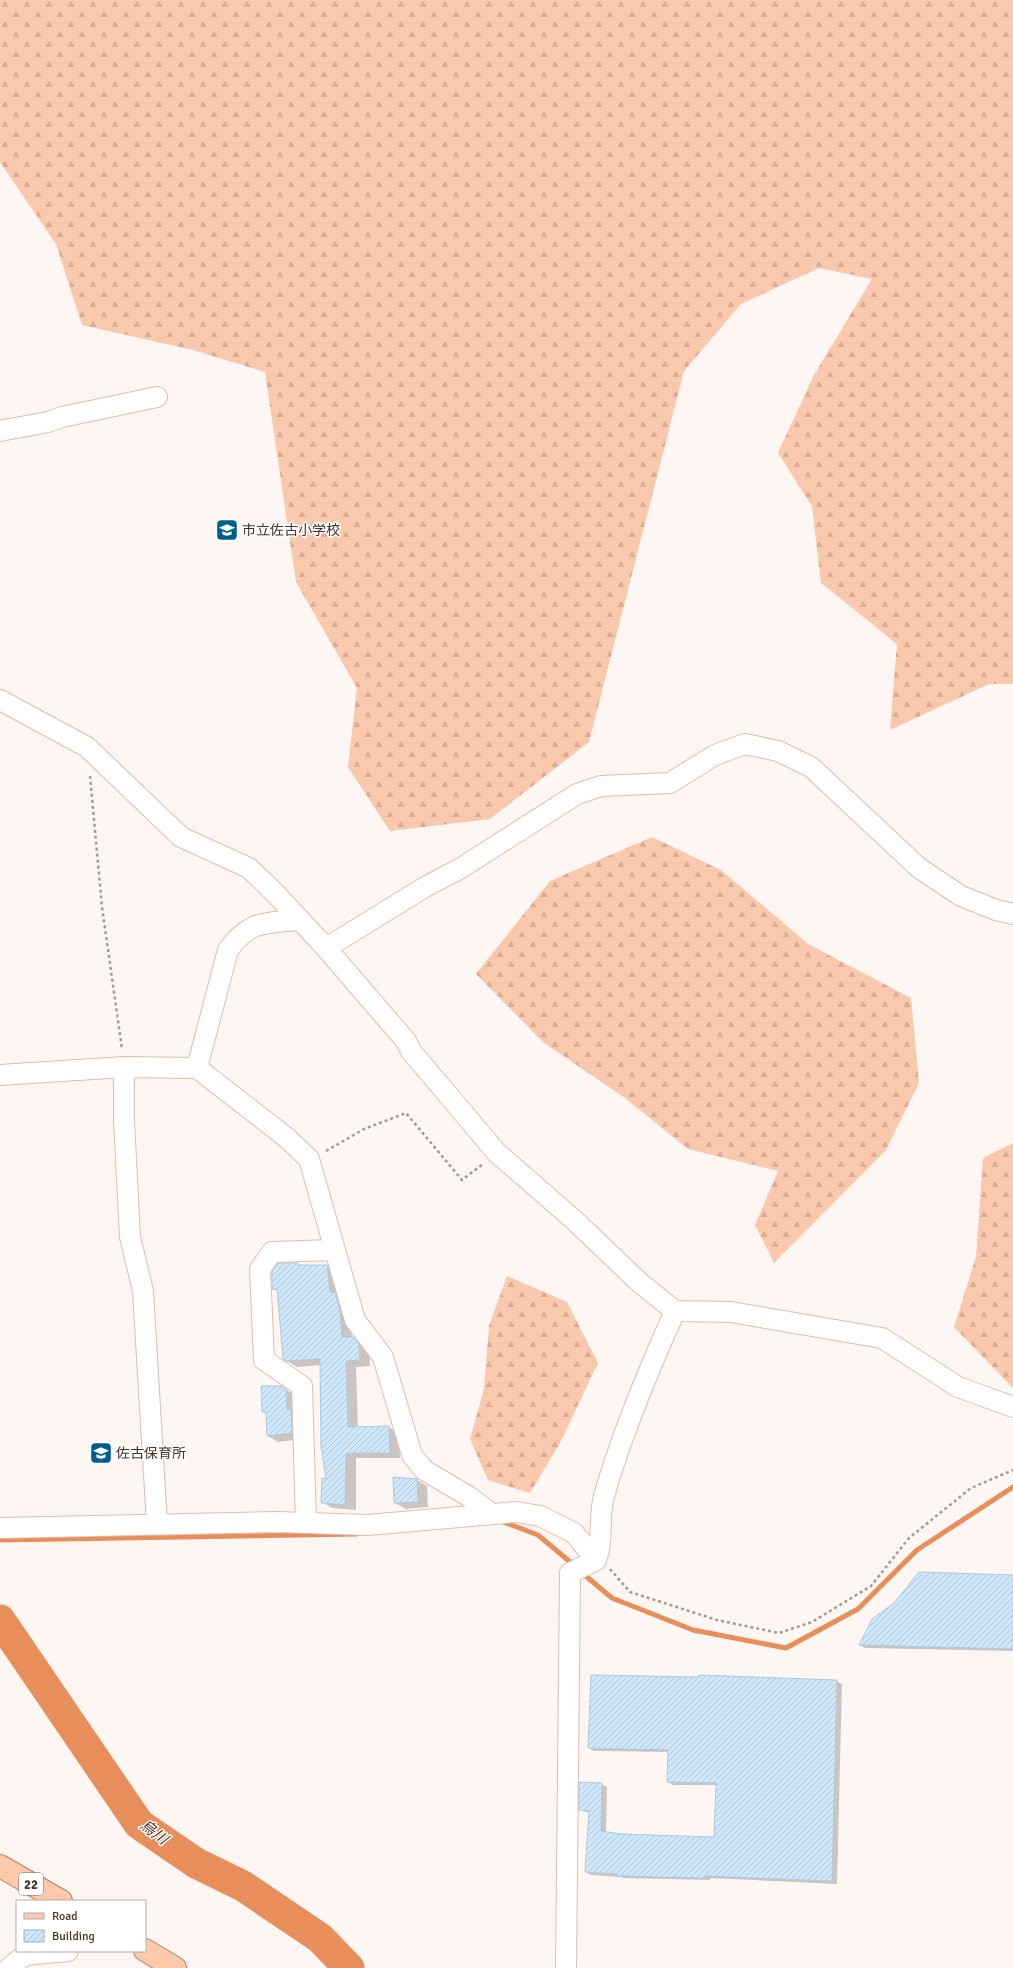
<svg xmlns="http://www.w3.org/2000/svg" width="1013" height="1968" viewBox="0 0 1013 1968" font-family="Signika,'Noto Sans JP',sans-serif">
<defs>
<pattern id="forest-firs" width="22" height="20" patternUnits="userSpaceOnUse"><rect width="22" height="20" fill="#fac8ad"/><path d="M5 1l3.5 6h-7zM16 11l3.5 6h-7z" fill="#d8ac95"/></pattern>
<pattern id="building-hatch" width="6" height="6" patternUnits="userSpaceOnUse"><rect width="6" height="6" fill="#cee7fb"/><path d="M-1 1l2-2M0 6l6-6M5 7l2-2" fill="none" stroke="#b2c7d7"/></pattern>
</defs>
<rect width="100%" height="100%" fill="#fef6f2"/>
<g fill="url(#forest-firs)">
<polygon points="0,0 1013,0 1013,684 989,684 890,730 897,644 821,583 812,506 778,453 814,375 872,279 819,268 741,304 684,371 589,742 490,819 390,831 348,767 357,688 296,582 265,372 193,350 82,325 56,244 0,162"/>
<polygon points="652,837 721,870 808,944 911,998 919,1083 886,1150 774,1263 755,1225 778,1171 688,1149 625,1098 543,1042 476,974 550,881"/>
<polygon points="1013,1143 1013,1388 954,1327 976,1257 983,1158"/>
<polygon points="507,1276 567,1302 598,1363 560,1443 530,1493 488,1480 470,1439 484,1389 489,1326"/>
</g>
<g fill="#0003">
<polygon points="279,1264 298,1264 303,1266 327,1266 338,1272 350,1316 352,1338 364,1344 369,1351 370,1366 356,1367 358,1428 389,1427 399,1434 400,1458 356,1458 356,1510 332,1508 322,1502 327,1479 321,1365 297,1367 284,1359 279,1292 273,1289"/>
<polygon points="282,1387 293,1394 302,1439 278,1442 268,1436 267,1414 263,1412"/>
<polygon points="417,1480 427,1486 428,1507 406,1509 395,1503"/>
<polygon points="1013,1576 1013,1651 865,1648 860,1645 873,1619 894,1604"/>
<polygon points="836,1681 842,1684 837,1884 710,1878 710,1880 624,1878 620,1877 591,1875 586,1872 590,1813 580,1810 602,1784 607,1787 606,1833 715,1838 717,1785 673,1785 668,1782 669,1752 594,1751 589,1748"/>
</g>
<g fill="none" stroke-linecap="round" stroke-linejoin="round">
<g stroke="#e78e5b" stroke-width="5">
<polyline points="501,1521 538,1535 575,1566"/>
<polyline points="0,1540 357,1534"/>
<polyline points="581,1572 612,1598 693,1630 786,1648 858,1609 917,1550 1013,1487"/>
</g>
<polyline stroke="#e78e5b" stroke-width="31" points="0,1620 139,1824 196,1863 243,1886 320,1938 349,1968"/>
</g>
<g fill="url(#building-hatch)" stroke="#abcbe3">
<polygon points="278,1263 298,1263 298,1265 327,1265 330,1292 335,1292 340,1310 342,1337 353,1337 359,1344 360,1360 346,1361 348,1427 389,1426 390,1453 346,1453 345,1505 321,1503 322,1478 326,1478 321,1447 320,1359 286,1361 283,1359 277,1289 272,1289 272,1272"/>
<polygon points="261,1386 282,1386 286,1389 287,1410 291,1409 292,1433 267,1436 266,1412 262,1412"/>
<polygon points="393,1477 417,1479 418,1502 394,1503"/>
<polygon points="919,1572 1013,1575 1013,1649 859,1645 872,1619 894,1603"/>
<polygon points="591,1675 699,1677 699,1675 837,1680 832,1881 705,1876 705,1878 617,1876 617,1874 585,1872 589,1811 579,1810 579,1782 602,1783 601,1831 621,1834 714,1837 716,1783 667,1782 668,1750 588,1748"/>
</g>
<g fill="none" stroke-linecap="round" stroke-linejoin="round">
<g stroke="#e0bdaa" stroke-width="22">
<g id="minor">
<polyline points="0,431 48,422 62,417 157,397"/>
<polyline points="0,700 87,747 181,837 249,868 275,893 326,948 406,1041 411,1051 497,1153 573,1219 639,1282 675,1311 731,1312 882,1338 958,1387 1013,1407"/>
<polyline points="326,948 425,887 461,868 577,794 601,786 670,783 715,755 745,744 778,751 811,767 919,868 961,896 996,910 1013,914"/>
<polyline points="124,1067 124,1120 130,1237 143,1291 157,1524"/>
<path d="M197 1068 228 950C250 920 265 923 300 920"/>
<polyline points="0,1075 124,1067 197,1068 287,1138 309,1159 355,1320 383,1357 412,1455 424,1470 468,1496 492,1514"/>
<polyline points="306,1523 302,1386 264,1360 260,1269 272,1252 334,1250"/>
<path d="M0 1528 278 1522 368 1525 517 1512 540 1516 574 1533 596 1560C604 1540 598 1517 604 1496 622 1433 648 1371 675 1311"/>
<polyline points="9,1968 25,1955 68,1951"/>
<polyline points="566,1968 570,1573 596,1560"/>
</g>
</g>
<g stroke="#ba7d5a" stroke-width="24">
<g id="primary">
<polyline points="0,1866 61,1901"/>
<polyline points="145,1950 175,1968"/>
</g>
</g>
<g stroke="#a49993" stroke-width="2.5" stroke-dasharray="3 3" stroke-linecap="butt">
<polyline points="90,776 102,907 122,1049"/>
<polyline points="326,1151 364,1129 406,1113 462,1180 483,1164"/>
<polyline points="610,1569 630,1592 717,1620 779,1633 812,1622 871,1586 909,1538 971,1488 1013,1470"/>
</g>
<use href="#minor" stroke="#fff" stroke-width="20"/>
<use href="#primary" stroke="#fdc9ac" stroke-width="22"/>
</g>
<defs>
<g id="school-square" transform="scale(1.15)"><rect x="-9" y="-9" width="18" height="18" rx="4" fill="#005d8d" stroke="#fff"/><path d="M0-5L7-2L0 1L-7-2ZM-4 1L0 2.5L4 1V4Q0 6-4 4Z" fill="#fff"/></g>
</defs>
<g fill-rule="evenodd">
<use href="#school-square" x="227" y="530"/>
<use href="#school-square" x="101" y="1453"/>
</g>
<g text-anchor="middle" stroke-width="3" stroke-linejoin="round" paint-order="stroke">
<rect fill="#fff" stroke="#7a706b" stroke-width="1" x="19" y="1873" width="24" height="22" rx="3"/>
<g font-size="13" font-weight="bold" fill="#41332b">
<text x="31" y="1889">22</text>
</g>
<g font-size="14" fill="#41332b" stroke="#fff" text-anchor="start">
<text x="242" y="535">市立佐古小学校</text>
<text x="116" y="1458">佐古保育所</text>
</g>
<g font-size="15" font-style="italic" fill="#4d2914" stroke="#fff">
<text transform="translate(154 1832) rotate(37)" y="5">烏川</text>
</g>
</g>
<rect x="16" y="1900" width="130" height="52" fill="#ffffff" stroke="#b3adaa"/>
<rect x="24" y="1913" width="20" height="6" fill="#fdc9ac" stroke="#b3adaa"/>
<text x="52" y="1920" font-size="12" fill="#41332b">Road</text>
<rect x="24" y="1930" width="20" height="12" fill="url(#building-hatch)" stroke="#b3adaa"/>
<text x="52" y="1940" font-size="12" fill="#41332b">Building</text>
</svg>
